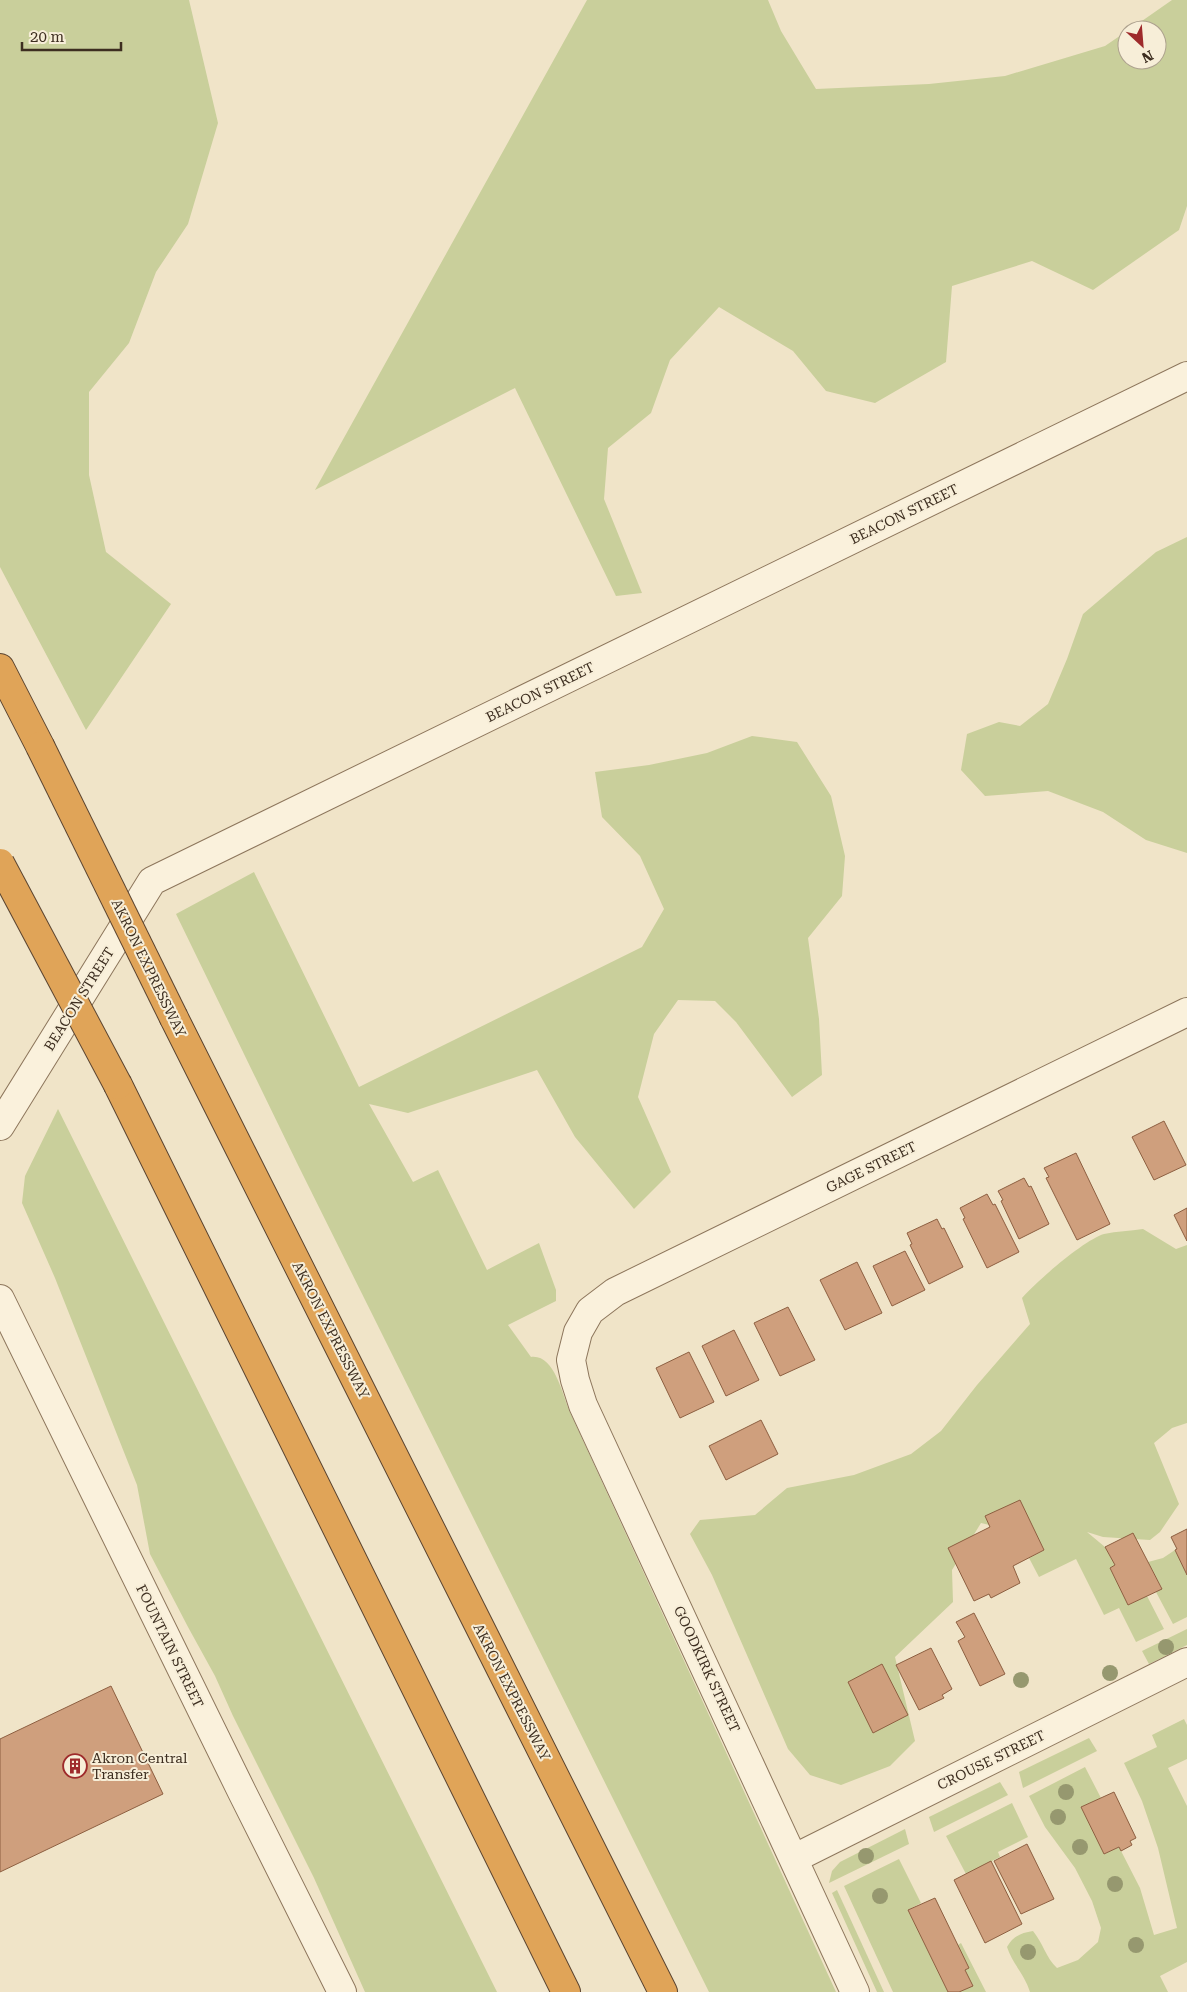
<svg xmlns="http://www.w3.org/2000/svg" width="1187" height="1992" viewBox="0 0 1187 1992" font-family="'Roboto Serif',serif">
<rect width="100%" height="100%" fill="#f0e4c8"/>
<g fill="#c9cf9b">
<polygon points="0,0 189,0 218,123 188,224 156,272 129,343 89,392 89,475 106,552 171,604 86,730 0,567"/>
<polygon points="587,0 768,0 781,31 816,89 929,84 1005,76 1105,46 1127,31 1127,60 1157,60 1157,30 1129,30 1172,0 1187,0 1187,206 1179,230 1093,290 1032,261 952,286 946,362 875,403 826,391 793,351 719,307 670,360 651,413 608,448 604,499 642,593 616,596 515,388 315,490"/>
<polygon points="1187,537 1187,853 1146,840 1103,812 1048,791 985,796 961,770 967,734 999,722 1020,726 1048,704 1067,659 1083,614 1156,552"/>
<path d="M752 736 797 742 831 796 845 856 842 896 808 938 819 1019 822 1075 792 1097 736 1022 715 1001 678 1000 654 1034 638 1097 671 1172 634 1209 575 1137 537 1070 408 1113 369 1104 413 1182 438 1170 487 1270 539 1243 556 1290V1301L508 1325 531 1357C554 1354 562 1393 569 1410L836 1992H709L297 1163 176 914 254 872 359 1087 642 947 664 909 640 856 602 817 595 772 649 765 707 753Z"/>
<polygon points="58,1109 497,1992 365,1992 314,1878 233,1716 215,1676 188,1627 150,1554 137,1485 55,1278 22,1203 25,1176"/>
<path d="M1143 1229 1176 1249 1187 1245V1423L1172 1428 1154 1443 1179 1504 1160 1532 1150 1540 1103 1537 1087 1532 1105 1547 1115 1565 1110 1568 1128 1605 1147 1596 1164 1629 1136 1642 1119 1608 1104 1615 1076 1559 1039 1577 1029 1558 1044 1550 1037 1536 981 1523 952 1570 953 1602 895 1657 915 1741 890 1766 841 1785 810 1775 788 1749 712 1575 690 1534 700 1520 755 1515 787 1488 854 1475 911 1454 941 1431 977 1385 1030 1324 1022 1298C1037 1281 1084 1240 1104 1234 1117 1231 1130 1231 1143 1229Z"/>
<polygon points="1175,1550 1187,1575 1187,1617 1173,1624 1156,1592 1162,1588 1148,1562 1163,1558"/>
<polygon points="1187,1629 1187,1645 1149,1664 1142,1651"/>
<path d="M1184 1719 1187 1725V1759L1168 1768 1187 1806V1962L1160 1976 1168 1992H1030C1025 1975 1012 1963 1007 1947 1013 1936 1021 1933 1033 1931 1043 1943 1046 1958 1057 1968L1078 1960 1098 1942 1101 1928 1092 1901 1075 1868 1045 1827 1029 1796 1085 1767 1101 1798 1081 1807 1104 1854 1119 1847 1140 1888 1154 1935 1177 1928 1158 1848 1142 1801 1124 1763 1157 1747 1152 1735Z"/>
<polygon points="1089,1738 1097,1751 1023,1788 1019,1772"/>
<polygon points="1000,1782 1008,1795 934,1832 929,1817"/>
<polygon points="1012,1803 1028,1837 998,1852 1000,1857 966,1874 946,1836"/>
<polygon points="905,1829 909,1844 829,1883 832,1871 840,1862"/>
<polygon points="899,1859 921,1903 908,1910 948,1992 893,1992 844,1886"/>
<polygon points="837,1890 884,1992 877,1992 832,1893"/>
<polygon points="961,1943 986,1992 959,1992 965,1970 958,1945"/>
</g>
<g fill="#cf9f7d" stroke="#8d5f41">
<polygon points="1164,1121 1186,1165 1154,1180 1132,1137"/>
<polygon points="1076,1153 1110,1224 1077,1240 1046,1178 1049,1177 1044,1168"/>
<polygon points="1024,1178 1029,1187 1031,1186 1049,1224 1019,1239 1001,1201 1003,1200 998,1191"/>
<polygon points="987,1194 993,1205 995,1204 1019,1252 987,1268 963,1219 965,1218 960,1208"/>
<polygon points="1187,1208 1187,1241 1174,1215"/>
<polygon points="937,1219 942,1229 944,1228 963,1267 929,1284 910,1245 912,1244 907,1233"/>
<polygon points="905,1251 925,1290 892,1306 873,1266"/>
<polygon points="857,1262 882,1313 845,1330 820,1280"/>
<polygon points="788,1307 815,1360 780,1376 754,1323"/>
<polygon points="734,1330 759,1380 726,1396 702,1346"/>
<polygon points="689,1352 714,1402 680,1418 656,1368"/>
<polygon points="761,1420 778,1454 726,1480 709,1446"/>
<polygon points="1020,1500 1044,1550 1013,1566 1020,1583 991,1598 989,1594 974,1601 948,1548 990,1527 985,1516"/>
<polygon points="1187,1529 1187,1575 1175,1550 1177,1549 1171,1537"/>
<polygon points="1133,1533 1162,1589 1128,1605 1110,1568 1115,1565 1105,1547"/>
<polygon points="974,1613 1005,1674 980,1686 958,1641 965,1637 956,1622"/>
<polygon points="931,1648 952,1689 942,1695 944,1698 919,1710 896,1665"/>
<polygon points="882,1664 908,1715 873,1733 848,1682"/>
<polygon points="111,1686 163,1794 0,1872 0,1739"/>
<polygon points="1114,1792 1136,1838 1130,1841 1132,1845 1121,1851 1119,1847 1104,1854 1081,1807"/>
<polygon points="1027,1844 1054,1899 1021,1914 994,1861"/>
<polygon points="991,1861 1022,1924 985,1943 954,1880"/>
<polygon points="935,1898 969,1968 965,1970 973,1986 959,1992 948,1992 908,1910"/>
</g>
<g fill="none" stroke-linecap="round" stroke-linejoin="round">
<g stroke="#8d765c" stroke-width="30">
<g id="minor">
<polyline points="0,1126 152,881 1187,376"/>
<polyline points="0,1299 242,1792 342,1992"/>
<polyline points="795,1858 1187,1662"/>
<polyline points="855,1992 583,1405 575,1380 571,1360 578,1332 590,1311 615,1292 1187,1012"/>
</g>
</g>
<g stroke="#5b4430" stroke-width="30">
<g id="highway">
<polyline points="0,668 40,746"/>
<polyline points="174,1018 663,1992"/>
<polyline points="118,1085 566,1992"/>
</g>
</g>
<use href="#minor" stroke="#faf1dc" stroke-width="28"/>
<use href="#highway" stroke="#e0a458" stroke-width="28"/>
<g stroke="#5b4430" stroke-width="30" stroke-linecap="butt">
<g id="highway-bridge">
<polyline points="40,746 174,1018"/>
<polyline points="0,863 118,1085"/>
</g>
</g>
<use href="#highway-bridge" stroke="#e0a458" stroke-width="28"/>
</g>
<g fill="#96986f">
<circle cx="1166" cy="1647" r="8"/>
<circle cx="1110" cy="1673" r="8"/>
<circle cx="1021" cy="1680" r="8"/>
<circle cx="1066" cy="1792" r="8"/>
<circle cx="1058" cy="1817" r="8"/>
<circle cx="1080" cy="1847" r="8"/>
<circle cx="866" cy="1856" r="8"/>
<circle cx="1115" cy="1884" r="8"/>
<circle cx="880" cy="1896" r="8"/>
<circle cx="1136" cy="1945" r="8"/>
<circle cx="1028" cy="1952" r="8"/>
</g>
<defs>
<g id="building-ring" transform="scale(1.25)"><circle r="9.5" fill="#f7eed8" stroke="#9e2a2b" stroke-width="1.5"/><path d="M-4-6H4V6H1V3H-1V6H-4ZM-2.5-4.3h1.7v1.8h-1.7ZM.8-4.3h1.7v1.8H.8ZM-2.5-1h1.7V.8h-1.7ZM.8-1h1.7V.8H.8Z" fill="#9e2a2b"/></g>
</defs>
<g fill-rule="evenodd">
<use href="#building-ring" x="75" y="1766"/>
</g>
<g text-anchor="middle" stroke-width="4" stroke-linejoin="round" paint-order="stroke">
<g font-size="14" fill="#3d2e20" stroke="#f7eed8">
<text transform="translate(904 514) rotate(-26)" y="5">BEACON STREET</text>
<text transform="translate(540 692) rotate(-26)" y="5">BEACON STREET</text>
<text transform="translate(149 968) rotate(64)" y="5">AKRON EXPRESSWAY</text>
<text transform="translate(79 999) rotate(-58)" y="5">BEACON STREET</text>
<text transform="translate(871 1167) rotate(-26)" y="5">GAGE STREET</text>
<text transform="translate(331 1330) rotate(63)" y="5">AKRON EXPRESSWAY</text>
<text transform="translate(170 1646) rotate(64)" y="5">FOUNTAIN STREET</text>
<text transform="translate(707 1669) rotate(65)" y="5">GOODKIRK STREET</text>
<text transform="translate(512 1692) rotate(63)" y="5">AKRON EXPRESSWAY</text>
<text transform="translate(991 1760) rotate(-26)" y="5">CROUSE STREET</text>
</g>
<g font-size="14" fill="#3d2e20" stroke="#f7eed8" text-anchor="start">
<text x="92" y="1763">Akron Central<tspan x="92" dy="16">Transfer</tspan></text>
</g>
</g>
<g transform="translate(1142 45) rotate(154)"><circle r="24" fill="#f7eed8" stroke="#ada18e"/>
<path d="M0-4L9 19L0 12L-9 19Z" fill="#9e2a2b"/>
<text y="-8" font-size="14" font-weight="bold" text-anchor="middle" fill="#3d2e20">N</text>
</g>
<path d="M22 42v8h99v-8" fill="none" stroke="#3d2e20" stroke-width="2.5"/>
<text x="30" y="42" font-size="15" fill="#3d2e20" stroke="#f7eed8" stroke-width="4" paint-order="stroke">20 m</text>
</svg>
